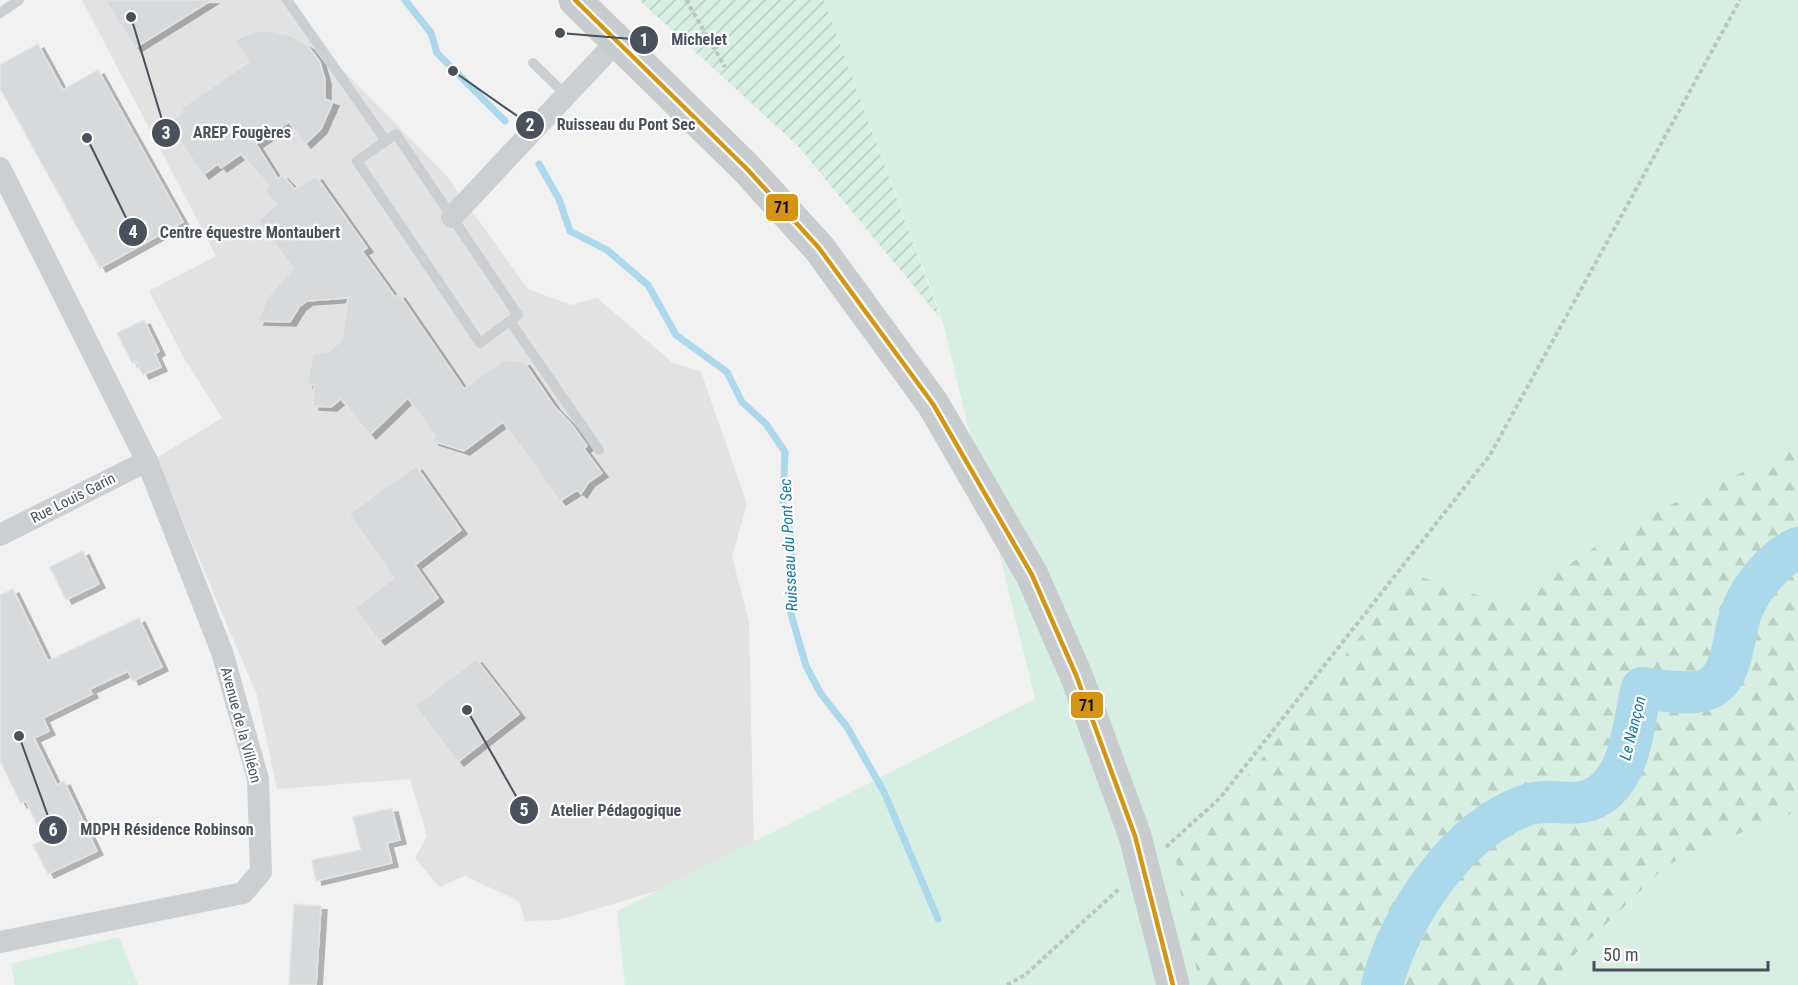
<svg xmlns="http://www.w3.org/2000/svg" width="1798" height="985" viewBox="0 0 1798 985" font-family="'Roboto Condensed',sans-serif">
<defs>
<pattern id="forest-firs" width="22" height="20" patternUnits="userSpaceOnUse" patternTransform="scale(1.5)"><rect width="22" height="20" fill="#d6efe2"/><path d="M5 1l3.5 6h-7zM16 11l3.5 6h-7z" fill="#b9cfc4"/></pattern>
<pattern id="garden-furrows" width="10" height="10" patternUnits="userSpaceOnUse" patternTransform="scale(1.5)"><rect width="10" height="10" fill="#d6efe2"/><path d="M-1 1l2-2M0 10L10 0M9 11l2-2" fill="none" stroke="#b9cfc4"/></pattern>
<filter id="shadow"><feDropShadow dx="6" dy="4" stdDeviation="0" flood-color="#0004"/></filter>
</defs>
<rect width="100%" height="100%" fill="#f1f1f1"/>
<polygon fill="#e3e2e2" points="82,0 288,0 320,47 446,175 528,289 571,305 597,298 673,363 701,372 747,504 732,557 749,621 754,862 559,920 525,921 519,901 465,876 439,887 415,858 427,836 410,779 277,789 257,695 156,458 222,418 184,358 149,291 216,256"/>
<g fill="#d6efe2">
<polygon points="824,0 1798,0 1798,985 625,985 617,911 1035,699 942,319"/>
<polygon points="119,937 138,985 15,985 11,964"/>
</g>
<polygon fill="url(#forest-firs)" points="1798,447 1798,811 1722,840 1667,865 1577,952 1550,985 1200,985 1182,901 1176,859 1226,803 1411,574 1493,600 1529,592 1630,523"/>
<polygon fill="url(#garden-furrows)" points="639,0 824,0 941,319 797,145"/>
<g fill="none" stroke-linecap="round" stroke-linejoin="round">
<g stroke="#acd8eb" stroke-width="7">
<polyline points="405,0 431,33 437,53 505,121"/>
<polyline points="539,164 559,199 570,231 607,250 648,285 676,335 727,372 742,402 766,424 785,452 783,504 790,532 793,579 791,614 806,666 821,694 847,727 884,792 938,919"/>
</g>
<path stroke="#acd8eb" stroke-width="42" d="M1382 985C1400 916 1457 829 1527 805 1555 795 1579 814 1606 790 1633 766 1633 721 1642 688 1661 690 1683 695 1702 691 1737 682 1731 633 1743 608 1753 585 1775 558 1798 548"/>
</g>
<g fill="#d8d9db" stroke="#e2e3e4" stroke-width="1.5" filter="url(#shadow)">
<polygon points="105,0 212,0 135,48"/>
<polygon points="273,31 292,36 308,46 320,62 325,80 325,99 333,102 321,129 305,144 289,122 256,144 278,179 282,175 295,189 316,176 367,248 362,251 395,297 399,294 464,389 503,360 524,362 554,406 573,426 587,446 584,449 602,473 588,483 581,494 577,490 560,501 503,422 464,451 433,441 436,437 408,398 370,435 341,399 331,407 313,406 314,384 307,384 313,354 330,351 342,340 348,298 307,301 299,307 290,322 258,321 268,296 294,269 258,221 277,204 264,190 269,186 241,154 221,168 218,164 203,175 168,122 183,112 180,109 249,62 234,40 254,32"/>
<polygon points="38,44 63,90 98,70 183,222 100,268 0,88 0,65"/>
<polygon points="144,320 159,351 155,354 161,367 143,375 136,361 132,363 117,333"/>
<polygon points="416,466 461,530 415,565 438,598 379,641 355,608 394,578 349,514"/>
<polygon points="83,551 99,584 66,600 50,567"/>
<polygon points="13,589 48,661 139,618 162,667 133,681 128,671 90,689 92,694 43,718 49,731 34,738 57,785 64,781 97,851 48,874 33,845 44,840 26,801 21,804 0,760 0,595"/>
<polygon points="476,659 519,714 458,762 415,706"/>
<polygon points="392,808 400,840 387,843 392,863 316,881 312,860 361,850 353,817"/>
<polygon points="294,904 321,906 316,985 289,985"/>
</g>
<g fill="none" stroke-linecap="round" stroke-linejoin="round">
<g stroke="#bbc5c2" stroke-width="4" stroke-dasharray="4.5 3" stroke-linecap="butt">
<polyline points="686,0 725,67"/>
<polyline points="1166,847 1220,798 1490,455 1740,0"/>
<polyline points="1007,985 1025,975 1120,888"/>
</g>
<g stroke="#cccfd2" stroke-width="10">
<polyline points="287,0 386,141"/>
<polyline points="0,13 19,0"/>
<polyline points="533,63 565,94"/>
<polygon points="396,134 518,315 480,343 357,161"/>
<polyline points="510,321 599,450"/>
</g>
<g stroke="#cccfd2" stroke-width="22">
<polyline points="0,168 147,461 222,652 258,779 261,872 243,893 0,942"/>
<polyline points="452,217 617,41"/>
<polyline points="0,535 147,461"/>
</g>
<polyline stroke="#c8ccce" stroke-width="33" points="575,0 747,169 819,248 933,404 1032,575 1076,675 1135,836 1173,985"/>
<g stroke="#fff" stroke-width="9">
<polyline id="bus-1" points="575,0 747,169 819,248 933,404 1032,575 1076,675 1135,836 1173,985"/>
</g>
<use href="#bus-1" stroke="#d49512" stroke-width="4.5"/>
</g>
<g text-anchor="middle" stroke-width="4.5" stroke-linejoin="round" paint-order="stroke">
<g font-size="15" fill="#48515c" stroke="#fff">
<text transform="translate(73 498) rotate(-27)" y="5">Rue Louis Garin</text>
<text transform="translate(241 725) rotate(75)" y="5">Avenue de la Villéon</text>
</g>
<g font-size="16" font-style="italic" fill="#1379a5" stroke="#fff">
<text transform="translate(788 545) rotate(-93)" y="6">Ruisseau du Pont Sec</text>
<text transform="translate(1632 728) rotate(-76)" y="6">Le Nançon</text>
</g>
</g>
<path fill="none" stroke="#48515c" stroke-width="2" d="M560 33L644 40M453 71L530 125M131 17L166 133M87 138L133 232M467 710L524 810M19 736L53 830"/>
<g fill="#48515c" stroke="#fff" stroke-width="2">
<circle cx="560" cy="33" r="6"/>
<circle cx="453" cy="71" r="6"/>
<circle cx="131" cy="17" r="6"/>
<circle cx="87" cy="138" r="6"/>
<circle cx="467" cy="710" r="6"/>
<circle cx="19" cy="736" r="6"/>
<circle cx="644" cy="40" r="15"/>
<circle cx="530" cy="125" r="15"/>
<circle cx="166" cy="133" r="15"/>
<circle cx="133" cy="232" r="15"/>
<circle cx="524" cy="810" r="15"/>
<circle cx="53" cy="830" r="15"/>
</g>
<g font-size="18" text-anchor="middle" font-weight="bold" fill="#fff">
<text x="644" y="46">1</text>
<text x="530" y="131">2</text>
<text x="166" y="139">3</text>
<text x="133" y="238">4</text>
<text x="524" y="816">5</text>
<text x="53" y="836">6</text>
</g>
<g font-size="16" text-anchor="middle" font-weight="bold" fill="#48515c" stroke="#fff" stroke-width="4.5" stroke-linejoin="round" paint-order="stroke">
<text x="699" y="45">Michelet</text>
<text x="626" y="130">Ruisseau du Pont Sec</text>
<text x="242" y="138">AREP Fougères</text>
<text x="250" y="238">Centre équestre Montaubert</text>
<text x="616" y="816">Atelier Pédagogique</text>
<text x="167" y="835">MDPH Résidence Robinson</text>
</g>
<g stroke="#fff" stroke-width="2">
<rect x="765" y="193" width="34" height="29" rx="6" fill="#d49512"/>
<rect x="1070" y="691" width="34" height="28" rx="6" fill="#d49512"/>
</g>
<g font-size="16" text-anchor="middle" font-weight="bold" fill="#111">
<text x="782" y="213">71</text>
<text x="1087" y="711">71</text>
</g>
<path d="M1594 961v9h174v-9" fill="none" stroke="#48515c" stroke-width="3"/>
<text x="1603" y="961" font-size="18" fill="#48515c" stroke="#ffffff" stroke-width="4.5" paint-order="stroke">50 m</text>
</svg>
